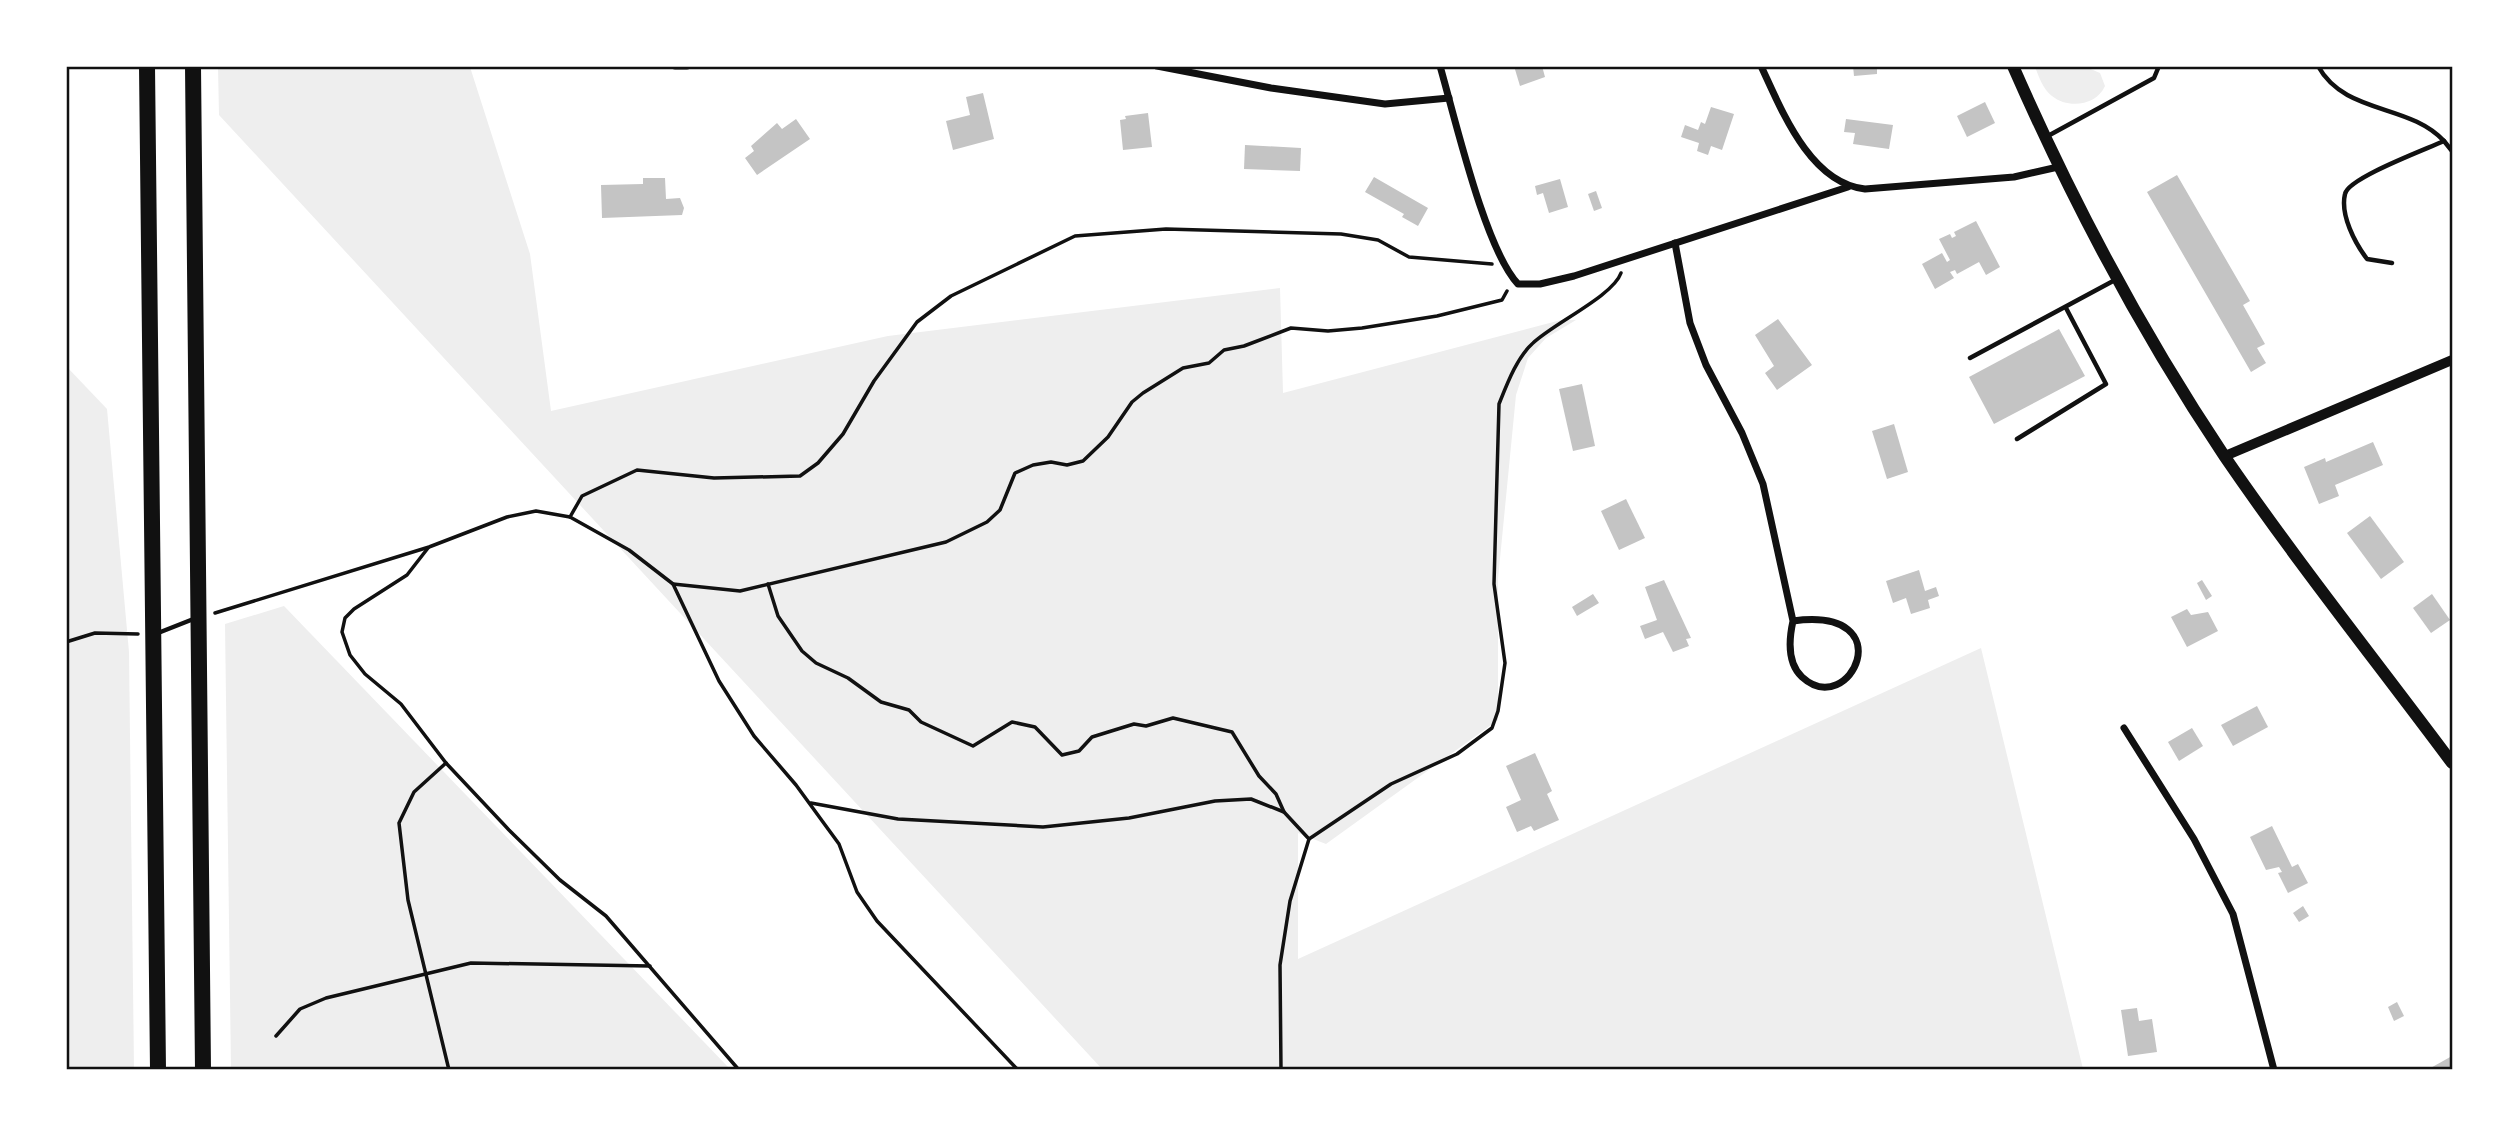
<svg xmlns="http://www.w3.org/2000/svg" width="2519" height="1136" viewBox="0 0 2519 1136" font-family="'Roboto Condensed',sans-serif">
<rect width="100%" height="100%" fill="#fff"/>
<g fill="#eee">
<polygon points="218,67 470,67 530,254 551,411 888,336 1280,288 1283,393 1561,320 1576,320 1546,338 1528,358 1516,395 1498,579 1498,720 1326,844 1298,833 1298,959 1981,648 2083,1069 1102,1069 219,115"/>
<path d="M2035 67H2086L2100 73 2105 86C2096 106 2068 109 2052 96 2043 89 2039 77 2035 67Z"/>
<polygon points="66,366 107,409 129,652 134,1069 67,1069"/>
<polygon points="284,606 730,1069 231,1069 225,624"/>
</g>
<g fill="#c4c4c4">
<polygon points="1514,66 1542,66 1545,77 1520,86"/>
<polygon points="1853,66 1877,66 1877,74 1854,76"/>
<polygon points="983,93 994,139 953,150 946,121 970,115 966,97"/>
<polygon points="1985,102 1995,123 1967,137 1957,116"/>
<polygon points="1711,107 1734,114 1722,150 1711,146 1708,155 1697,151 1699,143 1681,137 1685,125 1698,130 1701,122 1705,124"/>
<polygon points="1148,113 1152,147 1123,150 1120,120 1126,119 1125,116"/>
<polygon points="796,119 810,139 757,175 745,158 754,151 751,146 777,123 782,129"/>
<polygon points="1846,119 1893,125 1889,149 1853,144 1855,133 1844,132"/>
<polygon points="1245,145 1301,148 1300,171 1244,169"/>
<polygon points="2177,175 2250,301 2243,305 2265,344 2257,348 2266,363 2251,372 2147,192"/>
<polygon points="1374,177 1428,208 1418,226 1402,217 1404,214 1365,192"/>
<polygon points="643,178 665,178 666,199 680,198 684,208 682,215 602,218 601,185 643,184"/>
<polygon points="1560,179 1568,207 1549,213 1543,193 1537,195 1535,186"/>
<polygon points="1596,191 1602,208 1594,211 1588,194"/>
<polygon points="1976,221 2000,267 1986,275 1979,262 1957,274 1955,270 1950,272 1954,278 1935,289 1922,264 1942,253 1947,262 1950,260 1939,239 1950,234 1952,238 1956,236 1954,232"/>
<polygon points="1778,319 1812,365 1777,390 1765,373 1774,366 1755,335"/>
<polygon points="2059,329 2085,376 1994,424 1969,377"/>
<polygon points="1582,384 1595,446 1573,451 1559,389"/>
<polygon points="1894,424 1908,472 1887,479 1872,431"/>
<polygon points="2373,442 2383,465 2335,485 2339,496 2319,504 2304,467 2325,458 2326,462"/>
<polygon points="1626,499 1645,538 1619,550 1601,511"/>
<polygon points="2370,516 2404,562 2381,579 2347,533"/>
<polygon points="1919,570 1925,591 1936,587 1939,596 1928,600 1930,608 1911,614 1906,598 1893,603 1886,581"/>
<polygon points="1664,580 1691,638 1686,639 1689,646 1673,652 1663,632 1645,639 1640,626 1657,620 1645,587"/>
<polygon points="2202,580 2212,596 2206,600 2197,583"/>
<polygon points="1593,594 1599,603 1577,616 1572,607"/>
<polygon points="2432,594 2450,620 2431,633 2413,608"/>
<polygon points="2187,609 2191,615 2208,612 2218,631 2187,647 2171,617"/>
<polygon points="2257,706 2268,727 2233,746 2221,725"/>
<polygon points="2192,728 2203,746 2179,761 2168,742"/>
<polygon points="1535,753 1552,791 1547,794 1559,820 1534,831 1531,826 1517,832 1506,807 1521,800 1506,766"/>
<polygon points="2272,826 2292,867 2298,864 2308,883 2288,893 2278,873 2282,872 2279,867 2266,870 2250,837"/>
<polygon points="2303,906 2309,916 2299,922 2293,913"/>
<polygon points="2397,1002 2404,1016 2394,1021 2388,1007"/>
<polygon points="2137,1008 2139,1021 2152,1019 2157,1052 2128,1056 2121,1010"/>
<polygon points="2452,1056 2452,1070 2427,1070"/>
</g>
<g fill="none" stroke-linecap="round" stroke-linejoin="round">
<g stroke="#111" stroke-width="3.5">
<polyline points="570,517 582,496 637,470 714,478 800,476 818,463 843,434 874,381 917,322 951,296 1075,236 1166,229 1341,234 1378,240 1409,257 1492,264"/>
<polyline points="428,548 407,575 354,609 345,618 342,632 350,655 365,674 401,704 446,763 509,830 560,880 606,916 739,1070"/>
<polyline points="673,584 740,591 946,542 987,522 1000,510 1015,473 1033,465 1051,462 1067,465 1083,461 1108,437 1132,402 1143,393 1183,368 1209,363 1224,350 1244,346 1291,328 1328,331 1362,328 1437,316 1502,300 1507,291"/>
<polyline points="768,584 778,616 802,651 816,663 848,678 881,702 909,710 921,722 973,746 1012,722 1035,727 1062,755 1079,751 1092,737 1134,724 1146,726 1173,718 1232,732 1259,776 1276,794 1284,812"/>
<polyline points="215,613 429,547 507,517 536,511 570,517 629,550 673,584 719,681 754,736 796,785 839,844 857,892 877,921 1018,1070"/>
<polyline points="66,642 95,633 138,634"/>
<polyline points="446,763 414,792 399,823 408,900 449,1070"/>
<polyline points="811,803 898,819 1043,827 1129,818 1215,801 1251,799 1284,812 1309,839"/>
<polyline points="276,1036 300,1009 326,998 471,963 650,966"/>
<path d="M1281 1070 1280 965 1290 901 1309 839 1391 784 1457 754 1492 728 1498 711 1505 663 1494 584 1499 404C1507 384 1517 357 1533 343 1554 323 1613 296 1621 273"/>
</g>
<g stroke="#111" stroke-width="4.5">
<path d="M2318 66C2345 115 2409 103 2444 141 2427 149 2348 178 2345 194 2340 215 2355 243 2367 259L2392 263"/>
<polyline points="2046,137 2154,78 2159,66"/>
<polyline points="2444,141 2452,151"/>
<polyline points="1970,358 2115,280"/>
<polyline points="2017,439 2106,384 2066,308"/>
<polyline points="158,633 196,618"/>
</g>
<g stroke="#111" stroke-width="7">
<polyline points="675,66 687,66"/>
<polyline points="1157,66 1271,88 1385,104 1449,98"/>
<path d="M1440 66C1455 118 1485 249 1518 284H1540L1574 276 1848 187"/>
<path d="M1761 66C1782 111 1810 183 1865 189L2014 177 2058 167"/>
<path d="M1675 243 1690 323 1706 365 1742 433 1763 484 1793 621C1904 606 1850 721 1802 677 1787 663 1789 639 1793 621"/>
<polyline points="2124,728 2194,839 2233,914 2274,1070"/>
</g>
<polyline stroke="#111" stroke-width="10" points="2225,456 2452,360"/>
<path stroke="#111" stroke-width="12" d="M2013 66C2073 203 2142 333 2225 457 2297 562 2376 661 2452 763"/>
<g stroke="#111" stroke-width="16">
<polyline points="147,66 158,1070"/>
<polyline points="193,66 203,1070"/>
</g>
</g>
<rect width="2519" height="1136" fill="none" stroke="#ffffff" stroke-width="136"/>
<rect x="68" y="68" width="2383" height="1000" fill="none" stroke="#111" stroke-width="2.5"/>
</svg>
